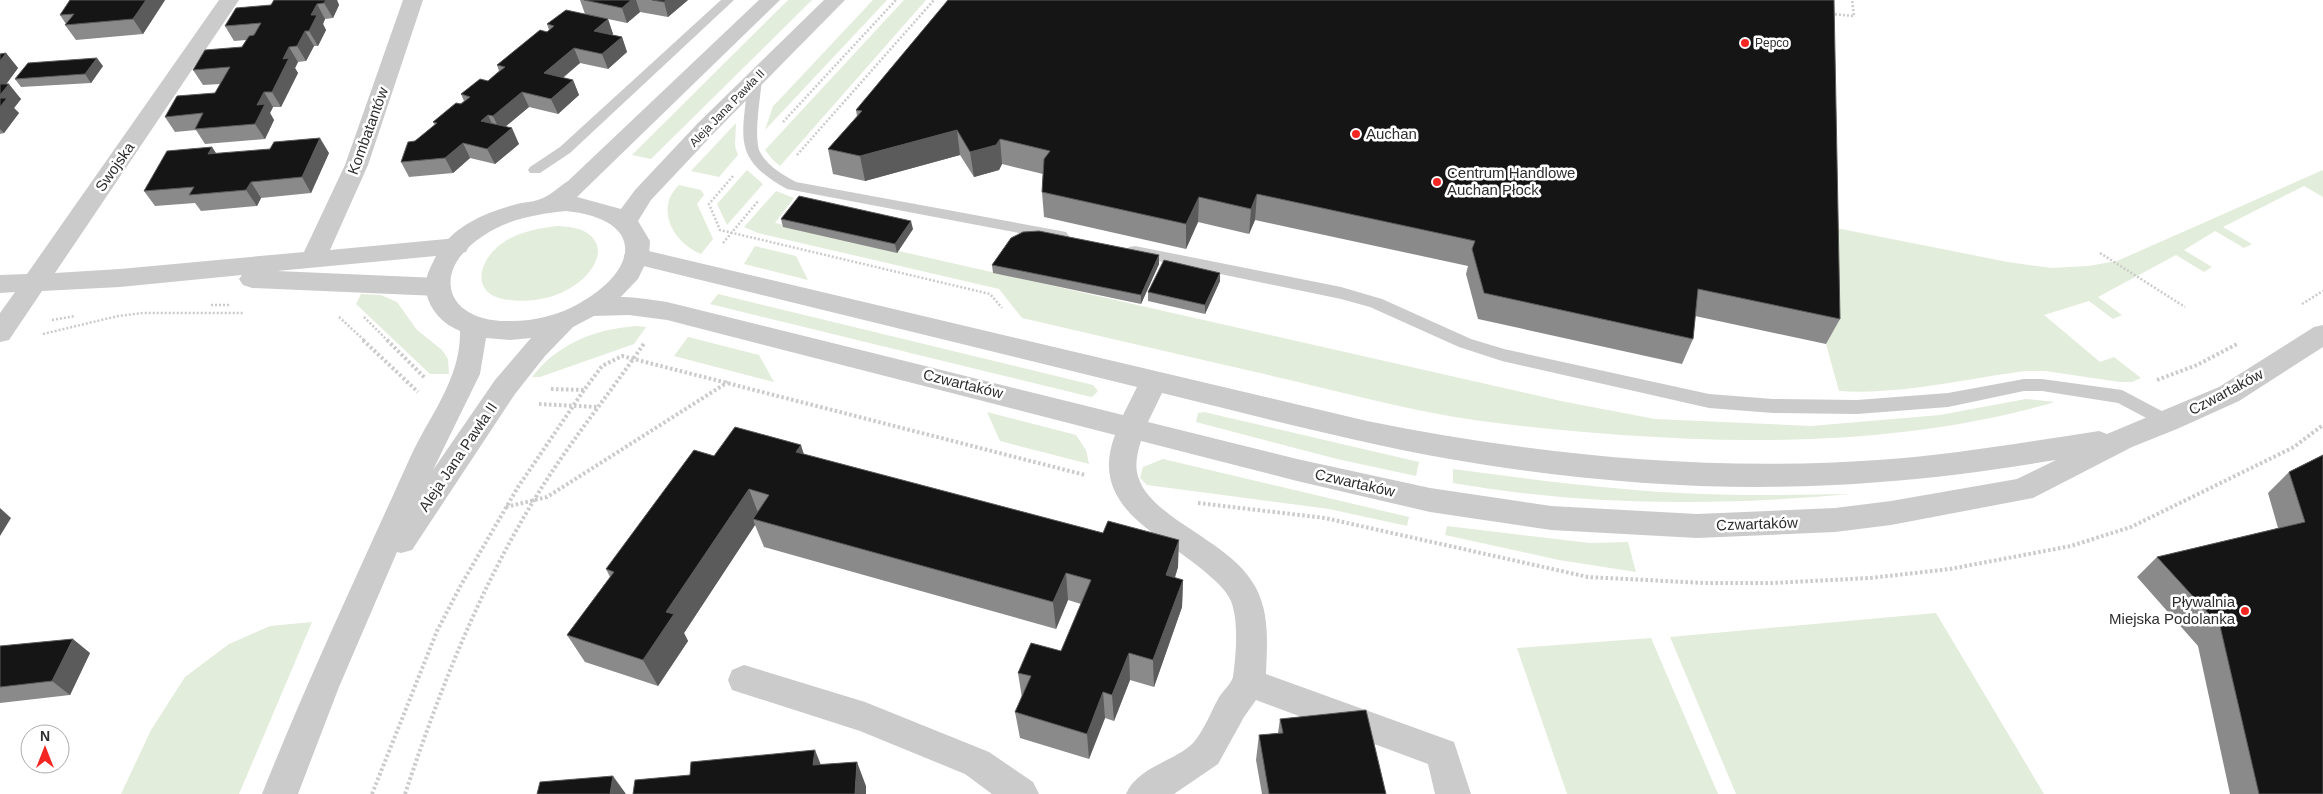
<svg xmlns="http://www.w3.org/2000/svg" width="2323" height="794" viewBox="0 0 2323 794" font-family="Helvetica,sans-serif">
<rect width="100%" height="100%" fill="#fff"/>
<g fill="#e3eddb">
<polygon points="788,0 812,0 651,159 632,155"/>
<polygon points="873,0 887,0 765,130 773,106 780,99"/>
<polygon points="904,0 926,0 780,166 773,160 765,150"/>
<polygon points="736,123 735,146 738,155 719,177 691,171"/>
<polygon points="747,170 763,184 727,225 717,204"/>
<path d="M2323 170V197L2304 186 2223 227 2252 244 2244 248 2215 231 2184 250 2212 267 2204 272 2176 255 2098 297 2122 315 2113 319 2089 301 2044 315 2100 362 2114 357 2141 378 2132 382H2120L2045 371H2025C1963 379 1902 395 1839 391L1826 344V226L2008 262 2051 268 2088 266 2117 261Z"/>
<path d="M679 185 701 190 704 195 697 204 713 239 701 254C674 243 654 209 679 185Z"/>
<path d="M776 191 794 198 775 223 1561 401 1655 419 1811 426 1940 415 2026 399 2055 402C1914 443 1766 445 1621 435 1558 430 1495 425 1433 413 1386 404 1340 392 1294 381 1204 360 1113 339 1022 318L999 289 758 233 744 227Z"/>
<path d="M558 226C567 227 579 227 587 233 610 248 592 274 575 285 556 298 532 303 510 300 467 296 478 257 507 240 523 231 540 228 558 226Z"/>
<polygon points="755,246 796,256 808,280 744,264"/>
<polygon points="361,294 381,295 397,302 417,330 442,350 448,359 449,374 430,374 356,304"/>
<polygon points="718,294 1093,385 1098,391 1092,397 1083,395 710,304"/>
<path d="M636 326 646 327 634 344 540 377H532C557 344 595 329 636 326Z"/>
<polygon points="688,337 759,355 774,382 674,356"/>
<polygon points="987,412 1076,435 1086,450 1089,464 1000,441"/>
<polygon points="1204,412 1419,462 1416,476 1337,459 1196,422 1198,413"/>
<polygon points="1163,459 1409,517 1407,526 1329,509 1147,485 1140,478 1143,467"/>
<path d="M1453 469C1529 479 1604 489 1680 493 1737 496 1794 495 1851 494 1719 506 1584 506 1453 483Z"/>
<polygon points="1447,526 1590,543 1628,542 1636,572 1559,560 1445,535"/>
<polygon points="1936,613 2044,794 1736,794 1670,637"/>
<polygon points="312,622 239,794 121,794 151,730 185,677 229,644 270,626"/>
<polygon points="1651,638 1718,794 1567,794 1517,648"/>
</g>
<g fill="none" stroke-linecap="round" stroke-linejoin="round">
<g stroke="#cbcbcb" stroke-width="2.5" stroke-dasharray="2 2" stroke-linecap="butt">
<polyline points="1831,14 1854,16 1852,0"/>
<polyline points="783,122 896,0"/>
<polyline points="797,155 934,0"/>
<polyline points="733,176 709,204 720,230 990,294 1002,308"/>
<polyline points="723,243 759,200"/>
<polyline points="2100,253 2185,307"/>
<polyline points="2302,304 2323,291"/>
<polyline points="211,305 229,305"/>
<polyline points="339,317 365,341"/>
<polyline points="364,317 388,341"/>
<polyline points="52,320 75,316"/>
<polyline points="43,334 118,316 143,313 244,313"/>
</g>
<g stroke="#cbcbcb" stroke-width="4" stroke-dasharray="2.5 2.5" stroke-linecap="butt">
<polyline points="363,340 418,392"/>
<polyline points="387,340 425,378"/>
<polyline points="2157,380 2197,365 2237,344"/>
<polyline points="551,389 584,390"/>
<polyline points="539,404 598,407"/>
<polyline points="1198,503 1325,518 1588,577 1704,583 1772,583 1870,578 1950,569 2071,546 2131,527 2294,447 2323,425"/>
<polyline points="506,507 547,497 728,382"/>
<polyline points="372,794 437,631 461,585 518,487 584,390 602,366 622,356 1085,475"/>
<path d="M405 794C439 692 478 592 534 500 567 445 609 395 645 342"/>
</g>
<g fill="#cbcbcb" fill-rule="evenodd">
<polygon points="721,0 734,0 570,153 540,173 530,173 528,170 530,167 560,147"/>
<path d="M755 74 762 78C761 95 753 138 760 152 767 166 783 175 796 182L1061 231 1066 232 1069 236 1066 240 1061 241 787 189C729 157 744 135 748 78Z"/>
<polygon points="1135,246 1341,287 1382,299 1471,339 1504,349 1709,394 1773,399 1857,400 1948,393 2024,379 2042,379 2122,390 2173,417 2176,422 2173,427 2167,429 2118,403 2042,391 2024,391 1948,407 1857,414 1773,413 1709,408 1502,361 1459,347 1370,307 1341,299 1129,255 1127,251 1129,247"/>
</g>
<g fill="#cbcbcb" fill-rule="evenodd">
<polygon points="219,0 239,0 55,273 120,269 304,252 345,165 403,0 423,0 368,165 330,250 457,238 466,240 469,246 466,252 457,254 277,271 438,278 447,281 451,287 447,293 438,296 252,288 243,285 239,279 242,275 120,287 42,291 9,340 0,342 0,313 15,292 0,293 0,275 27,274"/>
<path d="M636 248 1367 421C1536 455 1706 472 1878 460 1952 455 2026 442 2099 431L2107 434 2219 387 2314 327 2323 325V347L2239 401 2177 429 2132 447 2033 498 1891 525 1835 532 1697 538 1551 530 1430 512 1297 481 1141 441C1137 453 1134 467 1139 479 1153 520 1232 541 1256 588 1270 615 1267 644 1266 674L1454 742 1471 794H1435L1428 764 1256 700 1244 717 1218 764 1174 794H1126C1138 766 1175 762 1194 742 1204 730 1211 712 1218 699 1222 692 1231 684 1233 677 1236 655 1239 622 1231 601 1227 592 1219 584 1212 578 1168 536 1086 511 1115 435L667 320 629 315 592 316 583 313 579 307 583 301C610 293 640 298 667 302L1123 415 1137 387 627 262 624 256 627 250ZM1162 393C1269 419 1376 448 1486 465 1616 485 1749 493 1880 482 1939 478 1998 469 2056 460L2017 479 1891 501 1835 508 1697 514 1551 506 1430 488 1297 459 1148 422Z"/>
<polygon points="744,665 865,702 989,752 1033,782 1039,794 992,794 965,774 860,731 732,690 728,680 732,670"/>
</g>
<path fill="#cbcbcb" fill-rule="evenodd" d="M759 0H780L577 197 621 209 635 190 698 123 824 0H845L714 133 651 200 638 221 650 241 649 256 638 279 611 307 573 327 545 356 515 394 412 550 401 553 397 552 339 687 298 794H262C307 681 359 571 409 460 428 417 461 380 460 331 443 324 430 311 426 292 424 280 429 270 434 260 449 227 484 213 517 204 525 202 535 202 543 198 551 195 560 186 568 181ZM566 211C644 219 641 268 580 303 559 315 535 321 511 321 445 323 429 271 483 236 508 219 537 214 566 211ZM486 338 510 340 531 338 495 380 433 470 480 374Z"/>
</g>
<g fill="#8a8a8a">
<polygon points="70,0 165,0 143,34 76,40 65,25 66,24 60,15"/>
<polygon points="274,0 337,0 339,5 333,18 325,19 323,24 326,30 318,46 314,46 306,61 298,62 295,68 298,73 281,107 273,107 270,113 274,120 265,139 205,144 196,130 175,132 165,117 215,93 220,84 203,85 193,70 242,47 246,40 234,41 225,26 271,5"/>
<polygon points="580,0 688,0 668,17 640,12 627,23 608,19 613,34 612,35 622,37 627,52 608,69 580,63 563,78 573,80 579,95 558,114 529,107 505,127 519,144 495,164 470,158 453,173 409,177 401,162 415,141 435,125 433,122 464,101 461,94 488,81 499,71 497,65 549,30 547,24 585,14"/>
<polygon points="948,0 1840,319 1826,344 1695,316 1693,339 1682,364 1478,319 1466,274 1468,266 1255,220 1249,234 1198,222 1186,249 1044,217 1042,192 1043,174 1002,164 999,170 974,177 960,155 865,181 833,174 828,149 857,116 856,110"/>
<polygon points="6,53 18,68 6,84 21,99 14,108 19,113 4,133 0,134 0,54"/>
<polygon points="103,66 91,83 21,87 15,79"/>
<polygon points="212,147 216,154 329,153 311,193 261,198 257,206 201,211 195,203 155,206 144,191"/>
<polygon points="781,219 913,229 897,253 783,227"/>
<polygon points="1159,264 1141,304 993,273 992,265"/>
<polygon points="1220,281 1205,314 1148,301 1148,292"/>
<polygon points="803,454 1178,567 1175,578 1183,580 1182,607 1154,687 1130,680 1114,721 1105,718 1089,759 1020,738 1015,712 1022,698 1018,673 1061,651 1081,604 1068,600 1056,629 764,547 755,525 684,633 688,641 658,686 585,662 567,635 610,577 606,569 714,456"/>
<polygon points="2323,455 2323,794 2230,794 2198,646 2137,577 2157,557 2278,528 2268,493 2289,472"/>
<polygon points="0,646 90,653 70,695 0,703"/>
<polygon points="1280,719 1386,794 1262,794 1256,760 1259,735 1278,733"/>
</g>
<g fill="#5b5b5b">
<polygon points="146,0 165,0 143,34 133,19"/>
<polygon points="325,0 337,0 339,5 333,18 324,3"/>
<polygon points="631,0 636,0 640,12 627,23 622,8"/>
<polygon points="666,0 688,0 668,17 664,2"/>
<polygon points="317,4 325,19 323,24 326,30 318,46 309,31 311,15"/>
<polygon points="608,19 613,34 600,46 594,31"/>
<polygon points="305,31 314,46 306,61 297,46"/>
<polygon points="622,37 627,52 608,69 602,54"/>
<polygon points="289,47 298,62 295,68 298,73 281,107 272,92 283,59"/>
<polygon points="574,48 580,63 550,88 544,73"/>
<polygon points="6,53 18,68 2,90 0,88 0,61"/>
<polygon points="97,58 103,66 91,83 85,74"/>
<polygon points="573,80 579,95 558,114 551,99"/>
<polygon points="9,84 21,99 14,108 19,113 4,133 0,129 0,95"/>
<polygon points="264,92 273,107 270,113 274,120 265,139 255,124 257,105"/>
<polygon points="522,92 529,107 500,131 493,116"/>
<polygon points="488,115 495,130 481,121"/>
<polygon points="512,128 519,144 495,164 487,149"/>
<polygon points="957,130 960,155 865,181 860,156"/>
<polygon points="320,138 329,153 311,193 302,177"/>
<polygon points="1000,139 1002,164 999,170 974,177 970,152"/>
<polygon points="463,143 470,158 453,173 445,158"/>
<polygon points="212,147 222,162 208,154"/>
<polygon points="251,182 261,198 257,206 246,190"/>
<polygon points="1257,194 1255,220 1249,234 1251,209"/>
<polygon points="1199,197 1198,222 1186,249 1186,224"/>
<polygon points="911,221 913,229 897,253 895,244"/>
<polygon points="1159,255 1159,264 1141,304 1141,295"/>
<polygon points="1220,273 1220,281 1205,314 1205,305"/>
<polygon points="801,445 810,474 796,452"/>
<polygon points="749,489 760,518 753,519 755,525 684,633 688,641 658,686 643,660 666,612"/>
<polygon points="0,508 11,518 0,536"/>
<polygon points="1179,540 1178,567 1166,603 1166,575"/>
<polygon points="1066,573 1068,600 1056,629 1053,602"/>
<polygon points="1183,580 1182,607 1154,687 1153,660"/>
<polygon points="73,639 90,653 70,695 52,681"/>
<polygon points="1129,653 1130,680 1114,721 1112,695"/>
<polygon points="1103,692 1105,718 1089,759 1087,734"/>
<polygon points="815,750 825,775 813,765"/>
<polygon points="857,762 866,786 866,794 855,794"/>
<polygon points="613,776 626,794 610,794"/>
</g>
<g fill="#151515" stroke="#5b5b5b">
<polygon points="70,0 146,0 133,19 65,25 74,14 60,15"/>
<polygon points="274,0 326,0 324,3 317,4 311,15 317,15 309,31 305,31 297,46 289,47 283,59 289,58 272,92 264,92 257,105 265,104 255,124 195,129 203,113 165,117 177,96 215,93 230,67 193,70 205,50 242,47 249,36 254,35 261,23 225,26 236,8 271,5"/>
<polygon points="584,0 631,0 622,8"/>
<polygon points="652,0 666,0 664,2"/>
<polygon points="948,0 1834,0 1840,319 1698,289 1693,339 1484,293 1472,249 1475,241 1257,194 1251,209 1199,197 1186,224 1042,192 1044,159 1050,151 1000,139 996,145 970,152 957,130 860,156 828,149 862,111 856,110"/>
<polygon points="566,10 608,19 594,31 622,37 602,54 574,48 544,73 573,80 551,99 522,92 493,116 488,115 481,121 512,128 487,149 463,143 445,158 401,162 408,142 415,141 437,123 433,122 456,103 461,104 470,97 461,94 480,79 488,81 496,74 505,67 497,65 540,30 547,32 554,26 547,24"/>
<polygon points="6,53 0,61 0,54"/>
<polygon points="97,58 85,74 15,79 28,63"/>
<polygon points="0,84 9,84 0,95"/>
<polygon points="0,98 7,98 0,107"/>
<polygon points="320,138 302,177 251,182 246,190 189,195 194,187 144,191 167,151 212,147 208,154 270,149 274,142"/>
<polygon points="799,196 911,221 895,244 781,219"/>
<polygon points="1039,231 1159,255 1141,295 992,265 1011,238 1023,232"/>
<polygon points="1164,260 1220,273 1205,305 1148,292"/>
<polygon points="735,427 801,445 796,452 1103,533 1108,521 1179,540 1166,575 1183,580 1153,660 1129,653 1112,695 1103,692 1087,734 1015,712 1031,676 1018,673 1031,643 1061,651 1091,580 1066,573 1053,602 753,519 769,495 749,489 666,612 674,614 643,660 567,635 614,572 606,569 694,450 714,456"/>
<polygon points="2323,455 2323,794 2259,794 2220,626 2157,557 2305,522 2289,472"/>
<polygon points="73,639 52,681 0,687 0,646"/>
<polygon points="1366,710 1386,794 1269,794 1259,735 1283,733 1280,719"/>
<polygon points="815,750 813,765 857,762 855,794 633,794 635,780 690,775 691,762"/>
<polygon points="613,776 610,794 537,794 540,782"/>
</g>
<g fill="#f42622" stroke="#fff" stroke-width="2">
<circle cx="1745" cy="43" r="5"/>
<circle cx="1356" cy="134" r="5"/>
<circle cx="1437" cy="182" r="5"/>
<circle cx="2245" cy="611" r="5"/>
</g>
<g text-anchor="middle" stroke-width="5" stroke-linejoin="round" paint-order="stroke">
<g font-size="12" fill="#2e2e2e" stroke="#fff" text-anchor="start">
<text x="1755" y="47">Pepco</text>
</g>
<g font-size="12" fill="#2e2e2e" stroke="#fff">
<text transform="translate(727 108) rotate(-46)" y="4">Aleja Jana Pawła II</text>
</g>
<g font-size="15" fill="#2e2e2e" stroke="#fff">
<text transform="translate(368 131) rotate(-70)" y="5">Kombatantów</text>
<text transform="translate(115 167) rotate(-55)" y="5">Swojska</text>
<text transform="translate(963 384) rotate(14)" y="5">Czwartaków</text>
<text transform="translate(2226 392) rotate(-28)" y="5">Czwartaków</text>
<text transform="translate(458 457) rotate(-56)" y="5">Aleja Jana Pawła II</text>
<text transform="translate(1355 483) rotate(13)" y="5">Czwartaków</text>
<text transform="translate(1757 524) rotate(-2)" y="5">Czwartaków</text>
</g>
<g font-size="15" fill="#2e2e2e" stroke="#fff" text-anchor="start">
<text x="1366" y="139">Auchan</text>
<text x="1447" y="178">Centrum Handlowe<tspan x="1447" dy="17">Auchan Płock</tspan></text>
<text x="2235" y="607" text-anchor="end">Pływalnia<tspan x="2235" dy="17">Miejska Podolanka</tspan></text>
</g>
</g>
<g transform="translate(45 749)"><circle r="24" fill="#ffffff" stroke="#ababab"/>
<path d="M0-4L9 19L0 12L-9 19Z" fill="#f42622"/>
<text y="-8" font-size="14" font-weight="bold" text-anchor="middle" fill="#2e2e2e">N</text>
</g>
</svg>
